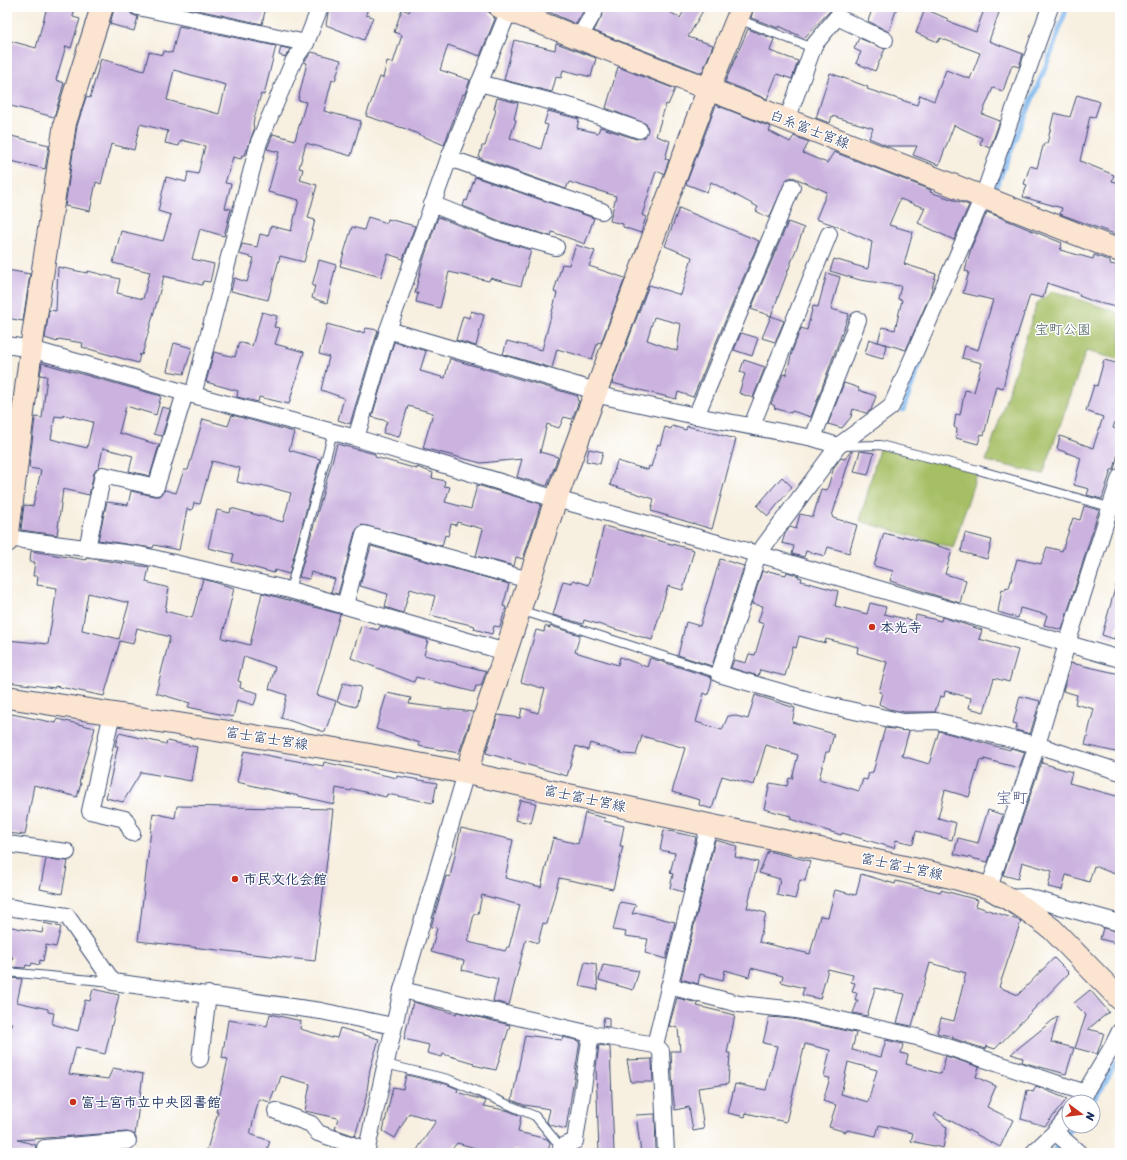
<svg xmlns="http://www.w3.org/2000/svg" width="1127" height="1160" viewBox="0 0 1127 1160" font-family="Sriracha,'Klee One',sans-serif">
<rect width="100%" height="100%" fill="#fff"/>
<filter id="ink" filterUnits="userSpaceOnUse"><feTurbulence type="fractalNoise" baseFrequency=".025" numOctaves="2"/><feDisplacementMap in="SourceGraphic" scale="8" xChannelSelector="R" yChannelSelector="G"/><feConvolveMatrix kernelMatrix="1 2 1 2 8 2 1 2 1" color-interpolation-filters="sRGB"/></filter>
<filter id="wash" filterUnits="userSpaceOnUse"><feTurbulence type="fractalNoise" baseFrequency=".012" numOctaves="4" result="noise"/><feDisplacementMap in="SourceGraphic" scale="16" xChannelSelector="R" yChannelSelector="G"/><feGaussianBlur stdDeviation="0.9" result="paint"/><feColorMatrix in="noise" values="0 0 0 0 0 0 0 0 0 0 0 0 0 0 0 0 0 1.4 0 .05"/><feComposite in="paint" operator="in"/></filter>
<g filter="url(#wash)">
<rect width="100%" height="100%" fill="#f7efdf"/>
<g fill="#a6bf65" stroke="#607762">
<polygon points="1053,291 1120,313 1120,360 1086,351 1043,474 986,461 1037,303"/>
<polygon points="880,445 978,470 953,548 860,521"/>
</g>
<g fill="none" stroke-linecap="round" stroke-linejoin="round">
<g stroke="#7db7ee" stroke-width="5">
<polyline points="993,195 1052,51 1067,7"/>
<polyline points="903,410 924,351"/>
<polyline points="1092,1102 1102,1088 1120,1054"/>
<polyline points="1052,1153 1073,1126"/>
</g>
</g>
<g id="blocks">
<g fill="#cbb2df" fill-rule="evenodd">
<polygon points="47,7 75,7 73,17 80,19 71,48 66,46 56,80 64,83 54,117 7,105 7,40 36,48"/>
<polygon points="122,7 129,7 131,14 138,17 134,31 110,24 114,9 122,11"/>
<polygon points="184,7 266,7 262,24"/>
<polygon points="329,7 368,7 366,15 373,17 364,40 326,25"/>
<polygon points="411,7 475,7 489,12 495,19 480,56 448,45 440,70 470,80 465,94 463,94 444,145 406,129 366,116 380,77 383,78 387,61 393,63 402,35 394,32 402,9 409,12"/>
<polygon points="538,7 586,7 576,24"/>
<polygon points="606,7 662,7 680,18 686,7 705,7 688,37 713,45 702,73 594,31"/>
<polygon points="754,7 836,7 830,11 804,38 779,26 778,28 751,18"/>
<polygon points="873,7 897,7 889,32 868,21"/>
<polygon points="985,7 1001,7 989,41 1023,54 1019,67 1012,65 1003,91 993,88 982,114 1000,121 990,148 980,144 982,138 954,125 939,165 913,155 917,146 888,146 869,138 873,128 832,116 830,123 816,118 830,73 868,87 867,89 917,105 920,95 934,101 946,70 970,79 980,53 940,38 938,42 916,33 925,9 948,19 947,21 976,32"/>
<path d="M179 26 276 46 264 95 261 94 253 123 254 130 245 155H242L241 159 233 157 225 183 231 184 225 208 231 209 224 236 200 229 192 259 214 264 210 282 203 281 202 285 164 276 142 355 140 354 138 363 82 347 83 343 58 339 57 342 45 338 49 310 56 311 58 267 87 273 88 271 120 279 117 293 143 299 150 272 113 263 121 231 163 241 171 215 158 211 166 177 186 182 188 172 198 174 205 146 181 140 179 146 165 143 168 131 140 124 134 150 111 144 101 184 96 182 90 211 65 206 77 126 86 97 90 98 101 59 144 71 149 52 163 55 164 51 172 53ZM174 70 226 85 219 114 167 100Z"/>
<polygon points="748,29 774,39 770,51 798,61 792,79 777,74 767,99 725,82"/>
<polygon points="859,38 885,49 875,71 856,63 861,52 854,49"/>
<polygon points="514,40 555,50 556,43 596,58 591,77 563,70 561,78 556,77 552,92 504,80"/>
<polygon points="281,47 290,49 285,57 279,55"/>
<polygon points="312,52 341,60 335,81 332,80 324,111 361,121 351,156 306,143 299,168 303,169 300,180 317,185 308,218 315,220 304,262 280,256 268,300 231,291 234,278 247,282 254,258 239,254 242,244 257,247 260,234 268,236 271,226 291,231 299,200 268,192 279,152 267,149 273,134 295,140 306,102 298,100 307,63 304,62"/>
<polygon points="618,67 675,89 668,105 666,104 656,136 670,141 665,159 669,160 664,174 656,171 642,215 646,217 641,233 623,227 623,224 610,221 616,196 569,182 566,189 479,158 482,146 485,146 496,110 494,109 497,98 518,103 514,119 516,120 510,138 541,149 548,125 544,124 548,111 579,119 577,128 598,133 600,127 636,139 645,137 648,129 646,124 606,108"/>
<polygon points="1077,95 1100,102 1095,117 1090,116 1080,161 1114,175 1112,181 1120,183 1120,236 1060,214 1062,208 1023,197 1027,185 1024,184 1030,166 1037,168 1044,143 1047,144 1054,113 1070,117"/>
<polygon points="716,105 771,127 769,131 790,142 794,136 809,142 803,153 827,163 834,152 931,190 930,192 969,205 954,240 918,223 925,208 900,199 889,225 913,232 904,264 936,274 930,295 906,350 878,342 882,327 895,330 902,300 898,299 901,286 860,280 830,271 834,259 868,269 872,242 834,225 816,219 827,192 795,178 792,177 787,179 769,218 756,211 758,207 711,182 707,192 686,184"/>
<polygon points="7,135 49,145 45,169 7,160"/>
<polygon points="475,177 594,218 585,244 552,232 551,236 502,222 463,206 465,200 467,201"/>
<path d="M679 208 759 241 693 397 678 392 676 399 612 383 649 285 681 295 692 257 665 246ZM654 317 681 324 677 351 647 340Z"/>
<polygon points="987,212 1062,243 1060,250 1093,259 1094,255 1110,261 1110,264 1120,266 1120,308 1095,302 1079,296 1080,294 1047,283 1043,298 1030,295 1009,361 1003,388 996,386 984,435 981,434 978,444 956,438 957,429 954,427 956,414 960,415 965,390 974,392 982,363 962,358 965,346 978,350 993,300 963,293 969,272 965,271 971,248"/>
<polygon points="368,217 387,223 388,219 415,226 403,259 388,254 381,277 340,266 352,227 364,230"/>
<polygon points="438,217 496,240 531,250 521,286 490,278 489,281 449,272 440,308 416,302 418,293 415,293 422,264"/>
<polygon points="788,222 804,228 771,316 751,309"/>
<polygon points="576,245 595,251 589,266 625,278 601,343 598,342 592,359 557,349 552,368 503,354 507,341 542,350 557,293 554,292 562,264 569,265"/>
<polygon points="319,260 336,265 327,303 312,298 315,286 312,286"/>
<polygon points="7,270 30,274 23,321 7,318"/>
<polygon points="827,273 840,277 831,309 849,314 811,417 792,411 791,413 774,408 775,406 771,404 783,374 786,375 793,349 801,328 807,330 813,306 818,307"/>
<polygon points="471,311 484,315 476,346 456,340 463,316 469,318"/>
<polygon points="262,312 277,316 274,327 280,328 275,344 304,352 289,404 259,397 258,402 237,397 238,391 206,382 214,352 235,357 239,342 252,346"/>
<polygon points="771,316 784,321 775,342 762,338"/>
<polygon points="327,324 359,333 359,331 364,333 366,328 378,330 350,424 338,420 344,398 321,390 329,357 319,354"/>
<polygon points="741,333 758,338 752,356 734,350"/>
<polygon points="869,339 886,345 883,359 865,354"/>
<polygon points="394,342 426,351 420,371 445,378 450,358 451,359 578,396 577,400 579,401 572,419 564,417 559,428 547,424 540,452 558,457 547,486 517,477 522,459 481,463 423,448 433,413 408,406 399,437 383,433 387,421 372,417"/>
<polygon points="174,343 192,348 184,374 167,371"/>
<polygon points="744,360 765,367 753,398 739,393 745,374 740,372"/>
<polygon points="1104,360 1120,364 1120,407 1113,428 1120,430 1120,445 1114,470 1111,470 1102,499 1087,495 1089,489 1074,485 1081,458 1057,449 1060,436 1093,448 1103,417 1086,411 1094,385 1097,386"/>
<path d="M42 363 161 396 156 415 126 406 119 433 159 445 150 476 129 471 133 456 103 448 99 467 94 473 89 495 63 489 57 535 21 530 24 505 33 506 41 470 29 468 35 417 42 418 47 376 40 375ZM64 415 93 422 87 448 51 439 55 416 63 417Z"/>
<polygon points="844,383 859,388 858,390 876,396 871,410 866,413 853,409 851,417 842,428 828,424"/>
<polygon points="162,407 170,409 162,436 154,434"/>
<polygon points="7,412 10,413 7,440"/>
<polygon points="232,415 294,432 289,450 320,459 289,574 275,570 274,573 232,562 234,554 208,548 217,510 230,513 231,508 283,522 291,493 261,485 260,487 237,482 240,468 212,461 200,504 194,503 192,510 187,509 179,550 154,545 153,548 98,540 107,502 128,505 131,491 154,496 159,496 165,490 176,493 184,470 188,470 203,419 228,426"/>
<polygon points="672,426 686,430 687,426 736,439 712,529 651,511 654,499 610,485 617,461 648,470 649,466 651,467 658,444 660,445 665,427 671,429"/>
<polygon points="337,444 375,454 375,457 417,469 417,467 433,473 432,478 445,481 444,486 450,487 445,502 471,509 477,485 541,504 523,559 516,557 514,566 476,556 483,529 457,522 456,525 451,524 448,536 445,535 442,546 362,525 355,532 338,594 331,592 335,579 311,572 309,579 299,577"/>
<polygon points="589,449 603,452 600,464 586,461"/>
<polygon points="851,451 852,451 832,516 833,518 857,525 849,553 828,547 825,556 806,551 804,557 792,554 794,546 782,543 785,534 790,527 796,529 800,514 813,517 821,489 827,490 834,467 841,458 845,459"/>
<polygon points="860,451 874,453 868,475 854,472"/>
<polygon points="782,477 792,487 768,516 757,506"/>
<polygon points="1084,506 1099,510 1062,630 1044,625 1047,615 1020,608 1018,618 998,612 1002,589 1005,590 1006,587 1009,588 1017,559 1041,564 1047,547 1062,551 1073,518 1080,520"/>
<polygon points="604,526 694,550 683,590 668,586 652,640 584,620 583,624 553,615 563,581 572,583 573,580 589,585"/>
<polygon points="884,533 902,538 903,536 952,550 945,574 966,580 960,603 890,581 893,571 874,566"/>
<polygon points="965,533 992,540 987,559 961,552"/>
<polygon points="371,546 509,584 503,606 506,607 500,627 494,626 492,634 474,629 475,626 430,615 435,596 410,589 403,613 385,607 388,594 360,586"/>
<path d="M31 551 86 560V558L149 567 146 582 169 588 165 611 192 618 203 579 234 588 222 638 250 645 262 593 340 614 317 695 336 701 325 732 281 718 287 695 269 689 275 667 244 656 238 681 241 682 240 688 258 693 254 705 237 700 233 717 188 707 190 703 156 693 170 637 137 628 133 644 120 641 104 696 55 686V688L7 682V640L48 644 57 588 37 585 38 576H33L35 562H30ZM88 593 129 603 119 639 82 630Z"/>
<polygon points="720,559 744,566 712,666 678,655 686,622 700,626"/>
<polygon points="762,571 767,573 768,571 786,575 787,572 799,576 798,577 802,578 801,581 838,591 835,606 867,614 870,603 886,607 884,614 915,621 916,615 941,621 942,617 982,630 979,639 1018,650 1009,682 994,678 984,712 969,708 971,698 945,691 944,697 940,696 935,712 904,712 889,709 879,704 882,693 879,692 887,662 857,653 858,647 826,639 825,643 799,636 796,648 793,647 785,676 760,670 758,676 731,668 734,660 746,663 749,654 755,655 764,624 758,622 763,606 752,604"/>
<polygon points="1116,585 1120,586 1120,618 1114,639 1102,635"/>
<polygon points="361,626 378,630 380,626 428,640 424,655 486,671 481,686 476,686 474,692 416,677 414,682 351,658"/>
<polygon points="545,626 550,628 550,626 580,635 575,652 618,665 620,657 647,667 650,658 710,677 712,680 708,695 704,693 696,722 722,730 728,716 731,716 732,715 748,719 755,695 795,708 792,722 834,734 829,752 826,752 819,779 859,791 863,779 867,780 869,773 873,772 885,728 909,731 902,756 929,764 939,731 1010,750 1011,748 1025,752 1019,768 984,759 984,761 980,760 969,797 945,790 938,818 956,823 952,840 916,831 913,844 896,840 894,848 842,833 841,835 790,819 791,816 764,809 770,783 787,786 789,778 792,779 798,755 766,745 754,785 722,776 712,809 699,805 700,800 672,792 685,748 642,736 636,755 624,754 590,743 588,750 576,746 567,776 486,753 498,715 520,718 522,708 538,713 545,689 521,682 536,630 544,632"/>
<polygon points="1071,663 1120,674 1120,753 1085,745 1094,709 1075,704 1077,695 1063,691"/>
<polygon points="343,683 361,687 356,707 337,702"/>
<polygon points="387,693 411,698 409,704 473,712 459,753 419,746 420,743 376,729"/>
<polygon points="1020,696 1040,701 1030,734 1016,730 1017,724 1013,723"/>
<polygon points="7,713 56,723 57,719 95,728 79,783 81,783 77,797 34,785 25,835 7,833"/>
<polygon points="119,733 166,744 167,741 197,747 191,781 141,772 123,802 106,798 118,746 115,746"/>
<polygon points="244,751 323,766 324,762 397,778 397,776 437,783 433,803 387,794 386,797 352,789 351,791 336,788 334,804 237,782"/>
<polygon points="1043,758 1042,763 1072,772 1069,783 1120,797 1120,816 1117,826 1120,827 1120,876 1094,866 1089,882 1066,875 1062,890 1048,887 1052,871 1022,862 1018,879 1003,875"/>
<polygon points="520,800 536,803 531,823 515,820"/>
<polygon points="177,806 333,809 315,961 138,941 153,813 175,818"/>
<polygon points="988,810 1003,815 988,862 954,854 958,838 978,843"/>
<path d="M585 813 605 818 604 821 624 826 620 846H623L613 889 559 878 547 924 543 923 538 943 526 939 509 1005 493 1001 498 979 462 970 464 961 431 952 437 928 431 927 446 876 450 877 461 828 513 840 505 878 541 887 553 838 578 844ZM482 895 520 905 509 947H507L505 951 468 942 474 914H478Z"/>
<polygon points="664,830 696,837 683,892 670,888 673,874 670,873 675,853 660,850"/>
<polygon points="715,840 737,846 735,857 758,862 747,908 766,913 759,942 810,954 820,916 828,917 835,890 856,895 861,874 895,884 896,881 940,892 941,890 978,900 976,906 1021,921 999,987 1018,995 1054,958 1069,973 995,1049 986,1046 985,1049 952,1038 953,1037 937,1033 941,1018 954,1021 966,973 930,963 912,1026 897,1023 905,994 875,988 867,1016 853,1013 858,1000 855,1000 857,993 852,992 855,983 851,982 853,975 828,969 820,999 802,995 804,988 781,982 783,976 751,968 749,977 725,970 723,980 700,974 698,984 681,979"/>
<polygon points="768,851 810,861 805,881 800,880 795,899 777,895 780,879 759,873"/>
<polygon points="46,859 68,861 62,894 40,889"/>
<polygon points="620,902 636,905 632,914 639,913 675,922 666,959 645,953 648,939 625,936 626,932 613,930"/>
<polygon points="44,923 61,927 56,947 46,945 43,961 40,960 39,965 32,963 31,966 26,965 25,968 11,967 13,957 7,956 7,926 42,933"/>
<polygon points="1103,928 1120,932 1120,944 1100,939"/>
<polygon points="585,962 596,964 598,990 579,986"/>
<polygon points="603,965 639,971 633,990 599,980"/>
<polygon points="9,978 22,979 17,1002 48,1009 48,1012 54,1013 52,1024 78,1031 85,1000 90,1001 93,989 119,995 105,1054 76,1047 69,1074 108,1079 113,1068 143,1074 135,1135 127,1132 18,1140 36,1145 35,1153 7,1153 7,1046 12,1023 7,1023 7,987"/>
<polygon points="1090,990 1109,1012 1088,1029 1104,1033 1097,1054 1075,1048 1086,1015 1074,1003"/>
<polygon points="677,998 698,1003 697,1006 735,1015 727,1053 730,1053 728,1084 698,1088 704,1129 693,1131 689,1107 675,1110 673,1094 671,1051 680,1051 678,1028 669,1026"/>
<polygon points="413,1002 456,1014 457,1012 510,1025 496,1070 473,1065 474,1063 443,1054 442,1057 427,1053 429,1045 404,1039"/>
<polygon points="270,1014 301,1021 300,1029 332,1038 332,1037 337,1038 340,1028 379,1039 370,1069 366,1098 355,1136 335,1129 338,1118 305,1111 310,1084 281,1076 276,1092 274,1091 270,1102 259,1099 251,1130 250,1134 270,1141 266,1153 206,1153 218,1112 216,1112 228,1059 222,1058 228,1020 267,1026"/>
<polygon points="1058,1016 1051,1042 1074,1048 1066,1074 1022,1062 1023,1058 1011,1054"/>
<polygon points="604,1017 609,1018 609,1027 602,1026"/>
<path d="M769 1017 793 1019 856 1033 852 1050 881 1057 886 1040 903 1044 901 1053 908 1055 906 1064 941 1074 946 1056 979 1067 976 1077 996 1086 987 1107 1013 1120 1000 1147 936 1113 934 1116 947 1128 943 1148 911 1141 913 1133 879 1125 876 1136 847 1130 846 1132 829 1127 836 1105 823 1101 830 1078 824 1077 830 1050 805 1044 786 1122 746 1113 745 1117 728 1113 735 1084 766 1090 777 1046 763 1043ZM848 1062 877 1070 868 1102 841 1094Z"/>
<polygon points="525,1035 562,1040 563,1037 580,1041 566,1129 550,1125 547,1122 550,1109 524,1105 512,1100"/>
<polygon points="599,1045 610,1047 614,1153 599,1153 596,1068"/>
<polygon points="652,1059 653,1082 631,1082 627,1060"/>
<polygon points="406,1075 446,1084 458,1089 457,1092 486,1101 484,1106 509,1111 521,1116 518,1132 547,1139 550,1143 548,1153 530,1153 514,1149 513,1153 487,1153 487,1151 457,1143 449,1153 415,1153 436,1121 409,1113 395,1138 383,1131 393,1087 403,1089"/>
<polygon points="1036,1086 1067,1099 1045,1126 1021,1119 1027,1090 1033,1092"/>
<polygon points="655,1114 656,1153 641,1153 636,1115"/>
</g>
</g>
</g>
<g filter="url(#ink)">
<use href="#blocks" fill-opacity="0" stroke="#3c4c71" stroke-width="1"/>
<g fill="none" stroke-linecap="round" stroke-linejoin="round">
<g stroke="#3c4c71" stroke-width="10">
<g id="lane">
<polyline points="738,19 813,48"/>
<polyline points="841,446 880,445 978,470 1120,510"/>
<polyline points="290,590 333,432"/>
<polyline points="520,610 719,674"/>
<polyline points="7,972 112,982"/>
<polyline points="385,1064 448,1079 535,1116 561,1147"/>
</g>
</g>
<g stroke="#3c4c71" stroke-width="18">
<g id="street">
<polyline points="138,7 306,43"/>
<polyline points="1050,7 983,197 891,407 838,446 758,554 719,674 819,703 903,722 936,721 1037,745 1120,772"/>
<polyline points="579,38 597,7"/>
<polyline points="479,83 576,108 639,130"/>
<polyline points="787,120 814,45 837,17 885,40"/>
<polyline points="449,158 602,211"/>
<polyline points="432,204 499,231 556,247"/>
<polyline points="388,330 596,391 603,396 696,416 813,438 838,446"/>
<polyline points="7,345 31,349 193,395 356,438 556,499 758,554 1120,659"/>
<polyline points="193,395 259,142 294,60 306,43 320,7"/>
<polyline points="696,416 792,187"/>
<polyline points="752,425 829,234"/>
<polyline points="356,438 388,330 449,158 509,10"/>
<polyline points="813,438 858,320"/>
<polyline points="7,538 140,555 290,590 506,652"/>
<polyline points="87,548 103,475 156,487 185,393"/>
<polyline points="345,605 364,534 529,580"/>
<polyline points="112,713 90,811 125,819 132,833"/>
<polyline points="7,844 67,852"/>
<polyline points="989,888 1037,745 1067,644 1120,477"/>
<polyline points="1006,898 1027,897 1120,923"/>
<polyline points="7,907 67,916 113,982 321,1011 393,1026"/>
<polyline points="669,986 739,1004 796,1010 921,1038 1086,1093"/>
<polyline points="402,990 591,1034 655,1045 661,1051 666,1153"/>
<polyline points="655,1045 709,825"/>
<polyline points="200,1059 208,994"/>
<polyline points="1080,1101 1112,1047 1120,1031"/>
<polyline points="276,1111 311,1124 318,1133 367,1150"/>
<polyline points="1055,1132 1079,1153"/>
<polyline points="44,1153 45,1148 128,1141"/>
<polyline points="366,1153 402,990 466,773"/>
<polyline points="562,1153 561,1147 575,1141 591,1034"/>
<polyline points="1033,1153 1055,1132 1069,1115"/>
</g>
</g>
<g stroke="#3c4c71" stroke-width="24">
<g id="secondary">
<polyline points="500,7 1120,251"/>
<polyline points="7,541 31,349 65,123 102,7"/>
<polyline points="7,697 348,751 466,773 951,877 989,888 1024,908 1052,929 1120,999"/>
<polyline points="466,773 556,499 708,90 742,7"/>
</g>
</g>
<use href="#lane" stroke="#fff" stroke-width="8"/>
<use href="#street" stroke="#fff" stroke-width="16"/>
<use href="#secondary" stroke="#fce5d0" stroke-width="22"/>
</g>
</g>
<g fill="#c8321e" stroke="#fff" stroke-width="1.5">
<circle cx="872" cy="627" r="4"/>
<circle cx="235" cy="879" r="4"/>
<circle cx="73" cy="1102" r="4"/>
</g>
<g text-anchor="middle" stroke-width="3" stroke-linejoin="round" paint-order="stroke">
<g font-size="14" fill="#1b2f5e" stroke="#fff">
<text transform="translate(810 129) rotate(21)" y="5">白糸富士宮線</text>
<text transform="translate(267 738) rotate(9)" y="5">富士富士宮線</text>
<text transform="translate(585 798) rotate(12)" y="5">富士富士宮線</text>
<text transform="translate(902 866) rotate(12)" y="5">富士富士宮線</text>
</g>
<g font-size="14" fill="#4c6160" stroke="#fff">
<text x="1063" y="334">宝町公園</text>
</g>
<g font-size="14" font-weight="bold" fill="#1b2f5e" stroke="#fff" text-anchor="start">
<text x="880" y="632">本光寺</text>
<text x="243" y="884">市民文化会館</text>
<text x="81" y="1107">富士宮市立中央図書館</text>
</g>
<g font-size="16" fill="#595d8b" stroke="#fff">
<text x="1012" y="803">宝町</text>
</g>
</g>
<rect width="1127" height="1160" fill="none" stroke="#fff" stroke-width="24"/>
<g transform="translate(1081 1114) rotate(105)"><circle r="19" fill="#ffffff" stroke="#a4acbf"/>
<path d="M0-3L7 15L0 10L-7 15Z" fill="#c8321e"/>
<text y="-6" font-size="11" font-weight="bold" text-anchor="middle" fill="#1b2f5e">N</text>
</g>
</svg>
